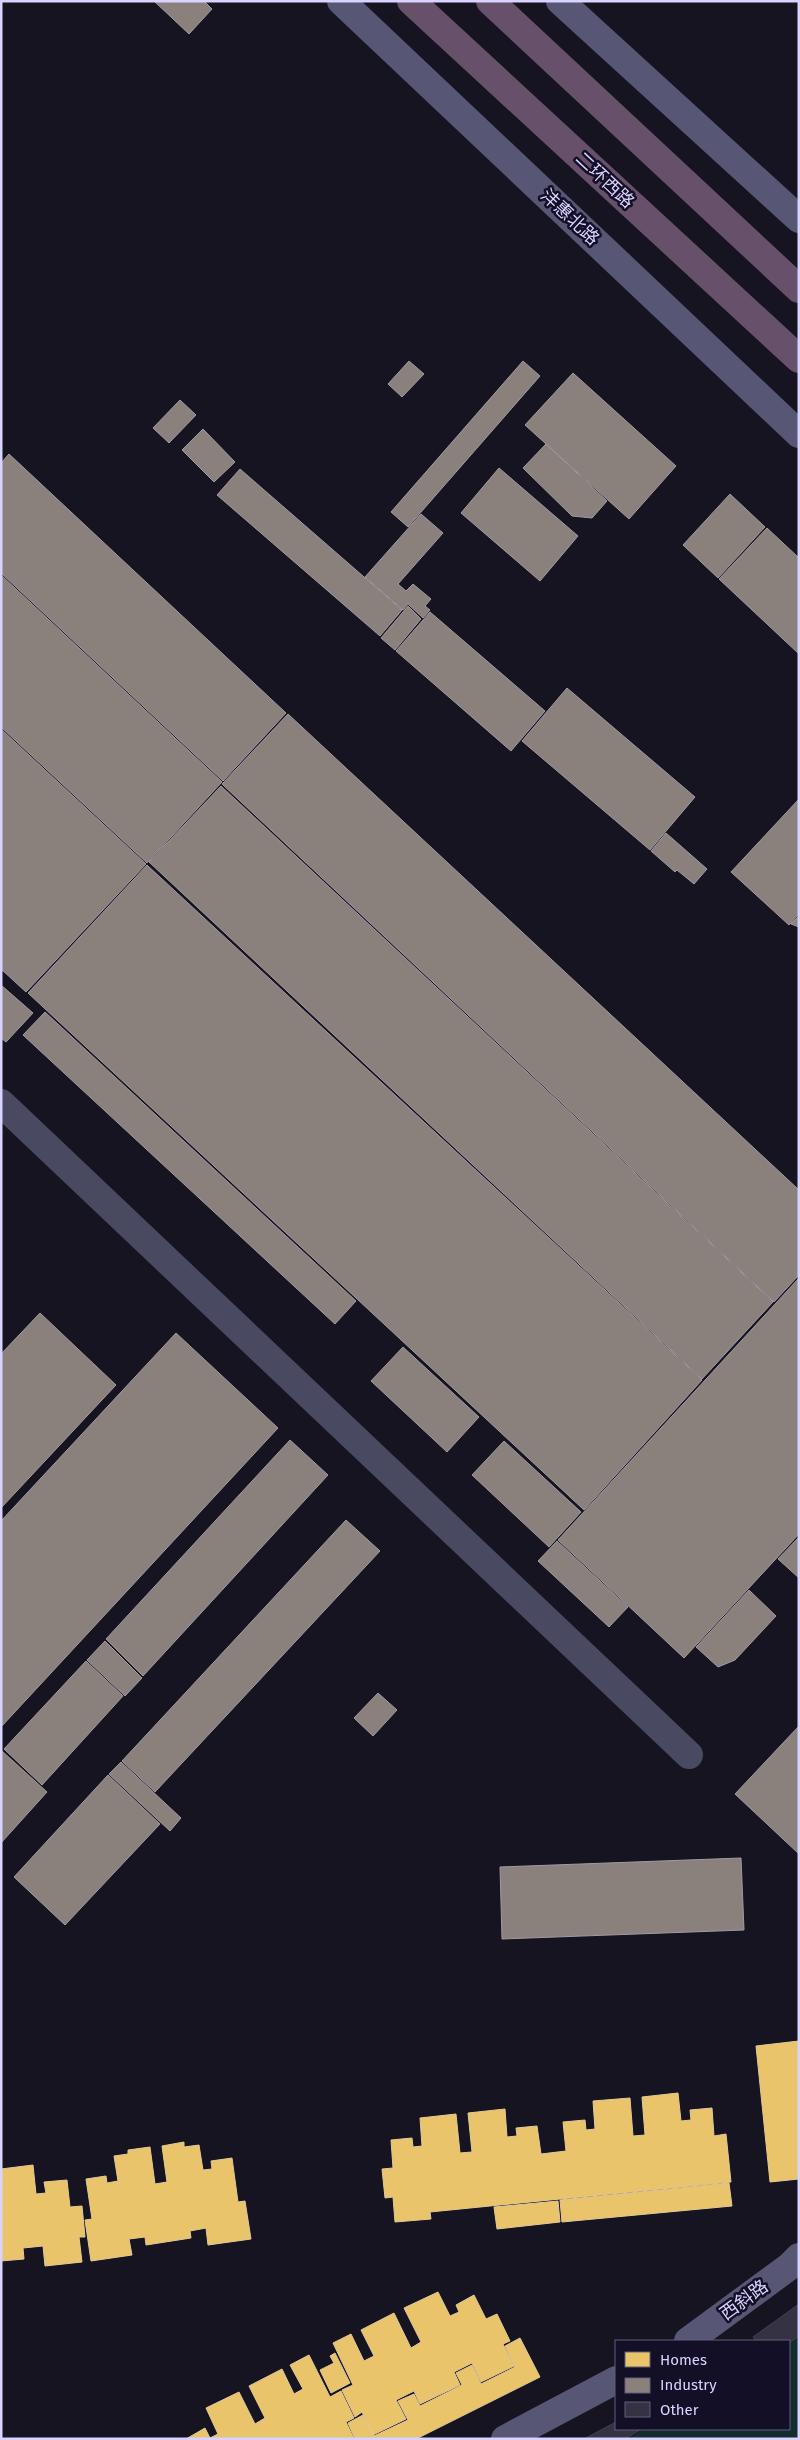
<svg xmlns="http://www.w3.org/2000/svg" width="800" height="2440" viewBox="0 0 800 2440" font-family="'Fira Sans','Noto Sans SC',sans-serif">
<rect width="100%" height="100%" fill="#161421"/>
<polygon fill="#132c2d" points="799,2333 799,2439 628,2439 644,2429 789,2429 789,2341 786,2341"/>
<g fill="#e9c46a" stroke="#e4c997">
<polygon points="799,2041 799,2179 770,2182 756,2046"/>
<polygon points="678,2093 681,2121 691,2120 690,2110 712,2108 714,2136 726,2134 731,2182 430,2212 431,2219 395,2222 393,2197 385,2198 382,2169 393,2168 391,2140 412,2138 413,2147 422,2146 420,2118 456,2114 460,2153 472,2152 468,2113 505,2109 507,2137 517,2136 516,2128 537,2126 541,2154 566,2151 563,2122 585,2120 586,2130 595,2129 593,2101 630,2098 633,2136 645,2135 642,2097"/>
<polygon points="184,2142 184,2147 199,2145 203,2170 212,2169 211,2161 232,2158 238,2202 245,2201 251,2239 208,2245 206,2228 190,2231 191,2238 146,2245 145,2237 129,2239 132,2255 91,2261 85,2220 92,2219 86,2179 106,2176 107,2183 118,2181 114,2156 128,2154 128,2150 150,2147 155,2184 167,2182 162,2146"/>
<polygon points="33,2165 36,2194 46,2193 44,2182 67,2180 70,2207 82,2206 85,2237 79,2237 82,2262 45,2266 43,2246 23,2248 24,2259 1,2261 1,2169"/>
<polygon points="729,2183 732,2206 562,2222 560,2200"/>
<polygon points="558,2201 560,2222 497,2229 494,2207"/>
<polygon points="438,2292 450,2316 459,2312 456,2305 474,2295 486,2319 497,2314 510,2341 503,2344 514,2366 481,2382 472,2363 454,2372 460,2385 420,2404 414,2391 396,2400 406,2419 373,2435 362,2412 355,2417 342,2390 353,2385 333,2343 351,2334 364,2361 374,2356 361,2330 394,2313 411,2348 421,2342 404,2308"/>
<polygon points="520,2338 540,2377 416,2439 355,2439 348,2423 363,2415 374,2436 408,2420 398,2401 414,2394 420,2406 462,2385 456,2373 472,2365 481,2384 515,2367 505,2346"/>
<polygon points="335,2353 350,2383 331,2393 320,2370 334,2363 330,2356"/>
<polygon points="309,2355 330,2397 341,2391 354,2418 346,2422 354,2439 186,2439 205,2428 210,2438 218,2434 206,2408 239,2392 255,2424 265,2418 249,2386 282,2369 294,2394 303,2389 290,2365"/>
</g>
<g fill="#8a817c" stroke="#a29aa3">
<polygon points="154,1 204,1 212,9 189,34"/>
<polygon points="409,361 424,374 402,397 388,384"/>
<polygon points="523,361 540,376 408,527 391,512"/>
<polygon points="573,373 676,466 629,519 525,425"/>
<polygon points="180,400 196,415 169,443 153,428"/>
<polygon points="203,429 235,462 214,482 182,450"/>
<polygon points="546,444 607,501 592,518 572,516 523,468"/>
<polygon points="9,454 286,713 223,781 1,573 1,463"/>
<polygon points="499,468 578,536 540,581 461,513"/>
<polygon points="240,469 402,610 380,636 217,495"/>
<polygon points="730,494 765,527 718,578 683,545"/>
<polygon points="421,514 443,533 398,584 406,591 413,584 431,599 425,606 430,610 423,618 408,604 403,610 365,577"/>
<polygon points="767,528 799,558 799,654 719,579"/>
<polygon points="1,575 222,782 147,863 1,727"/>
<polygon points="408,606 421,619 395,650 381,638"/>
<polygon points="430,612 545,711 511,751 396,651"/>
<polygon points="567,688 695,797 650,850 522,741"/>
<polygon points="288,714 799,1190 799,1275 774,1302 222,784"/>
<polygon points="1,729 146,864 26,992 1,969"/>
<polygon points="221,786 773,1302 702,1379 149,862"/>
<polygon points="799,799 799,914 789,925 731,872"/>
<polygon points="666,833 707,869 694,884 677,870 675,872 651,851"/>
<polygon points="147,865 702,1380 584,1510 28,993"/>
<polygon points="799,916 799,927 791,924"/>
<polygon points="1,985 33,1013 6,1042 1,1038"/>
<polygon points="45,1012 356,1301 335,1324 23,1035"/>
<polygon points="799,1278 799,1534 684,1658 558,1540"/>
<polygon points="40,1313 116,1385 1,1508 1,1354"/>
<polygon points="176,1333 278,1428 1,1727 1,1521"/>
<polygon points="403,1347 479,1417 447,1452 371,1381"/>
<polygon points="290,1440 328,1475 143,1676 106,1639"/>
<polygon points="504,1441 581,1512 549,1547 472,1475"/>
<polygon points="346,1520 380,1551 155,1792 122,1761"/>
<polygon points="799,1537 799,1578 778,1559"/>
<polygon points="557,1541 628,1607 609,1627 538,1561"/>
<polygon points="749,1590 776,1616 735,1660 718,1667 696,1647"/>
<polygon points="105,1641 142,1678 125,1696 87,1660"/>
<polygon points="86,1661 123,1696 42,1785 4,1749"/>
<polygon points="378,1693 397,1710 373,1736 354,1718"/>
<polygon points="799,1726 799,1854 735,1794"/>
<polygon points="2,1751 47,1792 1,1843 1,1752"/>
<polygon points="121,1762 181,1818 170,1831 109,1774"/>
<polygon points="108,1775 160,1824 65,1925 14,1877"/>
<polygon points="741,1858 744,1930 502,1939 500,1867"/>
</g>
<g fill="#343243" stroke="#433f54">
<polygon points="799,2304 799,2336 789,2343 789,2341 756,2341 753,2337"/>
<polygon points="616,2422 616,2429 642,2429 625,2439 584,2439"/>
</g>
<g fill="none" stroke-linecap="round" stroke-linejoin="round">
<polyline stroke="#4a4962" stroke-width="28" points="1,1103 689,1755"/>
<g stroke="#575674" stroke-width="28">
<polyline points="341,1 799,434"/>
<polyline points="560,1 799,219"/>
<polyline points="688,2341 790,2266 799,2257"/>
<polyline points="505,2439 616,2380"/>
</g>
<polyline stroke="#67516a" stroke-width="28" points="490,1 799,289"/>
<polyline stroke="#67516a" stroke-width="28" points="411,1 799,359"/>
</g>
<g text-anchor="middle" stroke-width="5" stroke-linejoin="round" paint-order="stroke">
<g font-size="18" fill="#d9d4ff" stroke="#130f26">
<text transform="translate(605 180) rotate(43)" y="6">二环西路</text>
<text transform="translate(570 217) rotate(43)" y="6">沣惠北路</text>
<text transform="translate(744 2300) rotate(-36)" y="6">西斜路</text>
</g>
</g>
<rect width="800" height="2440" fill="none" stroke="#d9d4ff" stroke-width="5"/>
<rect x="615" y="2340" width="175" height="90" fill="#130f26" stroke="#625e7d"/>
<rect x="625" y="2352" width="25" height="15" fill="#e9c46a" stroke="#625e7d"/>
<text x="660" y="2365" font-size="15" fill="#d9d4ff">Homes</text>
<rect x="625" y="2378" width="25" height="15" fill="#8a817c" stroke="#625e7d"/>
<text x="660" y="2390" font-size="15" fill="#d9d4ff">Industry</text>
<rect x="625" y="2402" width="25" height="15" fill="#343243" stroke="#625e7d"/>
<text x="660" y="2415" font-size="15" fill="#d9d4ff">Other</text>
</svg>
